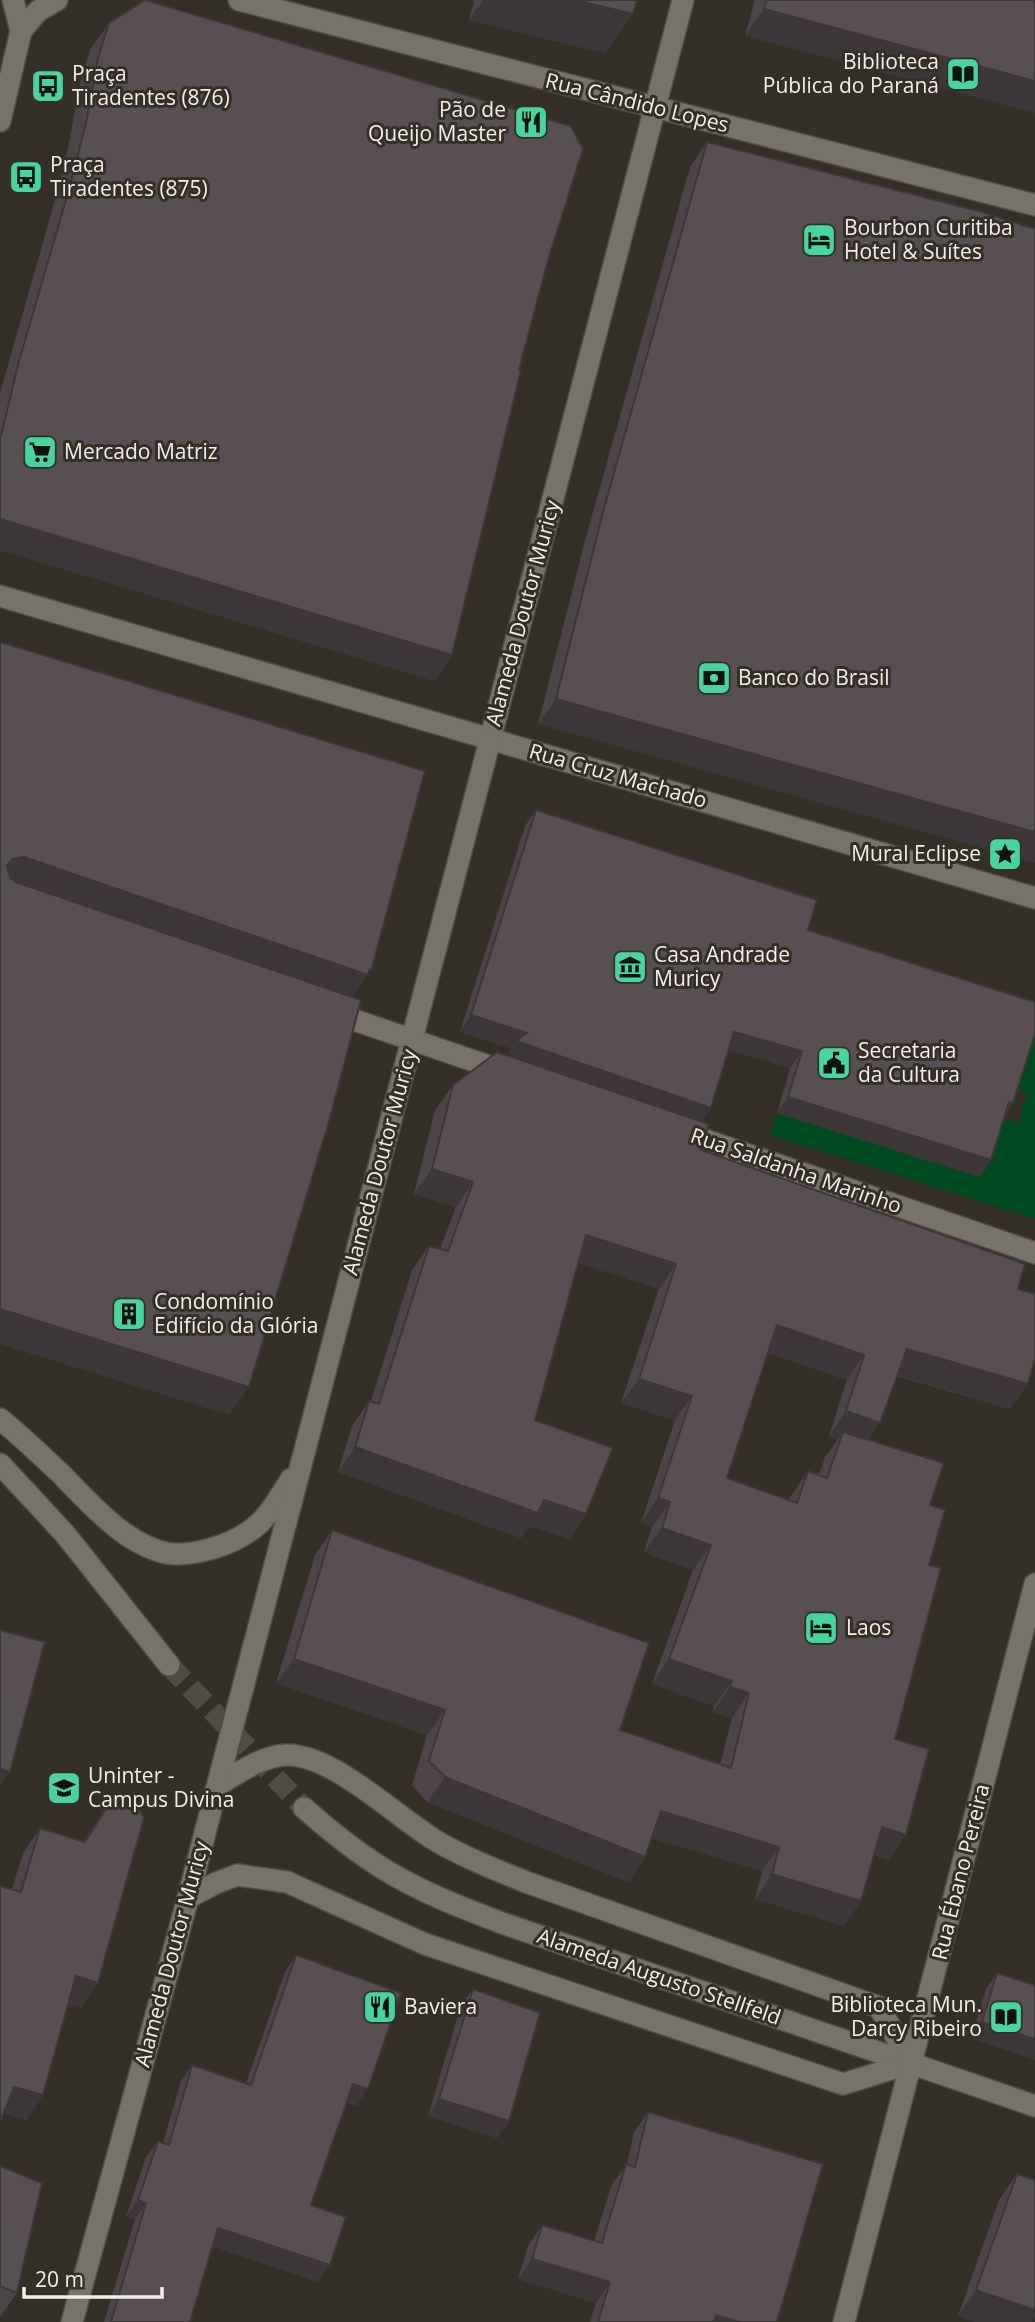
<svg xmlns="http://www.w3.org/2000/svg" width="1035" height="2322" viewBox="0 0 1035 2322" font-family="'Open Sans',sans-serif">
<rect width="100%" height="100%" fill="#343028"/>
<polygon fill="#004a1f" points="1035,1022 1035,1219 770,1135 777,1113 980,1176 998,1118 1018,1123 1027,1093 1012,1088"/>
<g fill="none" stroke-linecap="round" stroke-linejoin="round">
<polyline stroke="#504d45" stroke-width="21" stroke-dasharray="21 10" stroke-linecap="butt" points="169,1665 304,1808"/>
<g stroke="#4f4c45" stroke-width="24">
<g id="minor">
<polyline points="13,0 21,31"/>
<polyline points="239,0 1035,205"/>
<polyline points="0,121 21,31 38,11 57,0"/>
<polyline points="0,596 1035,898"/>
<polyline points="328,1011 506,1072"/>
<polyline points="679,1131 1035,1253"/>
<path d="M0 1419C21 1436 40 1454 60 1473 90 1503 123 1543 166 1553 181 1556 200 1552 214 1548 258 1534 268 1516 291 1479"/>
<polyline points="0,1464 65,1534 169,1665"/>
<path d="M218 1785C238 1773 262 1756 286 1755 332 1753 397 1818 438 1842 466 1858 496 1870 526 1882L879 2007 911 2063"/>
<path d="M304 1808C330 1831 357 1853 387 1871 423 1893 463 1908 502 1923L1035 2106"/>
<polyline points="188,1898 216,1883 237,1875 287,1882 425,1944 843,2084 911,2063"/>
<polyline points="72,2322 188,1898 683,0"/>
<polyline points="844,2322 1035,1584"/>
</g>
</g>
<use href="#minor" stroke="#77736a" stroke-width="21"/>
</g>
<g fill="#4c4447" fill-rule="evenodd">
<polygon points="469,0 637,0 633,14 605,53 469,20 474,1"/>
<polygon points="755,0 1035,0 745,36"/>
<polygon points="109,23 547,264 519,370 452,655 435,681 0,550 0,393 48,225 68,148 80,84 91,48"/>
<polygon points="707,142 979,211 538,724 586,537 690,167"/>
<path d="M536 810 808 930 1013 1103 1006 1114 991 1160 980 1177 777 1113 790 1068 729 1050 711 1108 701 1122V1150L1018 1289 1010 1409 897 1376 869 1440 930 1505 929 1565 895 1739 889 1860 874 1855 844 1926 755 1899 762 1871 652 1838 645 1857 628 1882 427 1802 412 1785 427 1735 276 1683 315 1555 332 1530 620 1730 720 1765 732 1718 713 1712 714 1706 652 1684 693 1570 644 1552 652 1527 641 1523 675 1420 621 1403 659 1289 579 1263 535 1420 586 1514 569 1539 530 1526 521 1538 338 1472 352 1426 369 1401H371L412 1270 429 1246 440 1249 456 1207 414 1194 435 1110 453 1085 507 1055 511 1048 460 1032 525 826ZM768 1353 847 1380 829 1436 838 1439 825 1457 819 1475 808 1471 791 1496 789 1501 727 1478Z"/>
<polygon points="107,1807 98,1983 81,2007 69,2004 43,2095 26,2120 3,2113 12,1889 23,1853 40,1828 84,1841"/>
<polygon points="296,1955 356,2106 346,2102 311,2205 318,2282 213,2246 190,2322 104,2322 135,2219 126,2217 146,2157 158,2141 163,2143 181,2081 192,2065 246,2083 285,1972"/>
<polygon points="997,1973 1035,1985 1035,2060 971,2038 986,1989"/>
<polygon points="473,1989 509,2121 497,2138 428,2116 461,2005"/>
<polygon points="648,2112 777,2322 590,2322 596,2303 518,2279 528,2246 542,2225 594,2241 612,2184 627,2164 634,2132"/>
<polygon points="0,2166 17,2293 0,2317"/>
<polygon points="1017,2174 1032,2322 975,2322 958,2316 999,2200"/>
</g>
<g fill="#3e373a">
<polygon points="483,0 575,0 633,14 605,53 469,20"/>
<polygon points="764,9 1035,81 1035,113 745,36"/>
<polygon points="0,519 452,655 435,681 0,550"/>
<polygon points="556,699 1035,832 1035,863 538,724"/>
<polygon points="24,857 369,970 371,971 348,1003 0,876 12,859"/>
<polygon points="471,1015 527,1033 711,1108 700,1124 505,1057 511,1048 460,1032"/>
<polygon points="734,1032 802,1051 790,1068 723,1048"/>
<polygon points="788,1097 991,1160 980,1177 777,1113"/>
<polygon points="1009,1102 1013,1103 1002,1119"/>
<polygon points="432,1169 473,1182 456,1207 414,1194"/>
<polygon points="586,1235 676,1264 659,1289 569,1260"/>
<polygon points="0,1309 249,1387 229,1415 0,1344"/>
<polygon points="777,1325 864,1355 847,1380 760,1350"/>
<polygon points="907,1349 1028,1384 1010,1409 890,1373"/>
<polygon points="639,1379 692,1396 675,1420 621,1403"/>
<polygon points="846,1411 880,1423 863,1448 843,1432 838,1439 829,1436"/>
<polygon points="355,1447 544,1500 586,1514 569,1539 530,1526 521,1538 338,1472"/>
<polygon points="658,1498 670,1502 652,1527 641,1523"/>
<polygon points="662,1528 711,1545 693,1570 644,1552"/>
<polygon points="294,1659 445,1710 427,1735 276,1683"/>
<polygon points="669,1659 732,1681 714,1706 652,1684"/>
<polygon points="730,1687 749,1693 732,1718 713,1712"/>
<polygon points="0,1769 10,1772 0,1786"/>
<polygon points="445,1777 645,1857 628,1882 427,1802"/>
<polygon points="661,1811 779,1847 762,1871 643,1836"/>
<polygon points="882,1827 906,1835 889,1860 865,1851"/>
<polygon points="772,1874 861,1901 844,1926 755,1899"/>
<polygon points="76,1976 98,1983 81,2007 59,2001"/>
<polygon points="982,2022 1035,2039 1035,2060 971,2038"/>
<polygon points="353,2084 368,2089 356,2106 341,2101"/>
<polygon points="14,2087 43,2095 26,2120 0,2112"/>
<polygon points="439,2099 509,2121 497,2138 428,2116"/>
<polygon points="138,2200 146,2203 135,2219 126,2217"/>
<polygon points="218,2228 330,2265 318,2282 207,2244"/>
<polygon points="532,2259 610,2282 596,2303 518,2279"/>
<polygon points="976,2290 1035,2310 1035,2317 1032,2322 975,2322 958,2316"/>
<polygon points="716,2315 739,2322 711,2322"/>
</g>
<g fill="#584f53" stroke="#3e373a" stroke-width="2">
<polygon points="145,0 571,126 583,149 547,264 519,370 521,370 452,655 0,519 0,440 19,361 66,200 86,123 98,58 109,23"/>
<polygon points="575,0 637,0 633,14"/>
<polygon points="767,0 1035,0 1035,81 764,9"/>
<polygon points="707,142 979,211 1035,229 1035,832 556,699 603,512"/>
<polygon points="0,642 425,771 371,971 369,970 368,975 24,857 12,859 7,866 10,878 16,882 361,1000 330,1118 249,1387 0,1309"/>
<polygon points="536,810 817,900 808,930 1035,1002 1035,1034 1013,1103 1009,1102 991,1160 788,1097 802,1051 734,1032 711,1108 516,1041 527,1033 471,1015"/>
<polygon points="497,1052 709,1124 701,1150 1025,1264 1018,1289 1035,1294 1035,1358 1028,1384 907,1349 880,1423 846,1411 864,1355 777,1325 727,1478 797,1503 808,1471 827,1478 843,1432 944,1463 930,1505 945,1510 929,1565 941,1568 895,1739 929,1749 906,1835 882,1827 861,1901 772,1874 779,1847 661,1811 645,1857 445,1777 429,1761 445,1710 294,1659 332,1530 649,1643 620,1730 731,1768 749,1693 730,1687 732,1681 669,1659 711,1545 662,1528 670,1502 658,1498 692,1396 639,1379 676,1264 586,1235 535,1420 613,1448 586,1514 544,1500 538,1513 355,1447 369,1401 379,1404 429,1246 448,1251 473,1182 432,1169 453,1085"/>
<polygon points="0,1630 45,1642 10,1772 0,1769"/>
<polygon points="118,1800 136,1802 144,1818 98,1983 76,1976 43,2095 14,2087 0,2122 0,1886 21,1892 40,1828 85,1842 107,1807"/>
<polygon points="296,1955 401,1993 368,2089 353,2084 311,2205 346,2217 330,2265 218,2228 190,2322 111,2322 146,2203 138,2200 158,2141 169,2145 192,2065 251,2085"/>
<polygon points="997,1973 1035,1985 1035,2039 982,2022"/>
<polygon points="473,1989 540,2013 509,2121 439,2099"/>
<polygon points="648,2112 823,2164 777,2322 739,2322 716,2315 714,2322 598,2322 610,2282 532,2259 542,2225 602,2243 626,2164 635,2167"/>
<polygon points="0,2166 42,2183 17,2293 0,2286"/>
<polygon points="1017,2174 1035,2180 1035,2310 976,2290"/>
</g>
<defs>
<g id="library-square" transform="scale(1.75)"><rect x="-9" y="-9" width="18" height="18" rx="4" fill="#47d49e" stroke="#343028"/><path d="M-6-4Q-3-5.5-.7-3.5V5Q-3 3-6 4ZM6-4Q3-5.5 .7-3.5V5Q3 3 6 4Z" fill="#111"/></g>
<g id="bus-square" transform="scale(1.75)"><rect x="-9" y="-9" width="18" height="18" rx="4" fill="#47d49e" stroke="#343028"/><path d="M-5-6H5V4H4V6H2V4H-2V6H-4V4H-5ZM-3.5-4V0h7V-4ZM-3.5 1.2v1.5H-2V1.2ZM2 1.2v1.5H3.5V1.2Z" fill="#111"/></g>
<g id="restaurant-square" transform="scale(1.75)"><rect x="-9" y="-9" width="18" height="18" rx="4" fill="#47d49e" stroke="#343028"/><path d="M-5-6h1v4h1v-4h1v4h1v-4h1v5L-1.5 .5V6h-2V.5L-5-1ZM5-6V6H3V1.5H1.5Q1.5-4 5-6Z" fill="#111"/></g>
<g id="hotel-square" transform="scale(1.75)"><rect x="-9" y="-9" width="18" height="18" rx="4" fill="#47d49e" stroke="#343028"/><path d="M-6-4.5h1.5V1H6V5H4.5V3h-9V5H-6ZM-4 0a1.8 1.8 0 1 1 3.6 0ZM.5 0V-2.5h3Q6-2.5 6 0Z" fill="#111"/></g>
<g id="supermarket-square" transform="scale(1.75)"><rect x="-9" y="-9" width="18" height="18" rx="4" fill="#47d49e" stroke="#343028"/><path d="M-6-5.5h2.5l.6 2H6L4.5 2H-2.5L-4.4-4H-6ZM-1.5 3.2a1.3 1.3 0 1 0 .1 0ZM3 3.2a1.3 1.3 0 1 0 .1 0Z" fill="#111"/></g>
<g id="bank-square" transform="scale(1.75)"><rect x="-9" y="-9" width="18" height="18" rx="4" fill="#47d49e" stroke="#343028"/><path d="M-6-4H6V4H-6ZM0-2.3a2.3 2.3 0 1 0 0 4.6a2.3 2.3 0 1 0 0-4.6Z" fill="#111"/></g>
<g id="sight-square" transform="scale(1.75)"><rect x="-9" y="-9" width="18" height="18" rx="4" fill="#47d49e" stroke="#343028"/><path d="M0-6L1.8-2.2L6-1.7L2.9 1.2L3.7 5.4L0 3.3L-3.7 5.4L-2.9 1.2L-6-1.7L-1.8-2.2Z" fill="#111"/></g>
<g id="museum-square" transform="scale(1.75)"><rect x="-9" y="-9" width="18" height="18" rx="4" fill="#47d49e" stroke="#343028"/><path d="M0-6L6-3V-2H-6V-3ZM-5-1h2V3h-2ZM-1-1h2V3h-2ZM3-1h2V3H3ZM-6 4H6V6H-6Z" fill="#111"/></g>
<g id="civic-square" transform="scale(1.75)"><rect x="-9" y="-9" width="18" height="18" rx="4" fill="#47d49e" stroke="#343028"/><path d="M-.6-6.5H3V-4.5H.6V-3L4-1V1h2V6H-6V1h2V-1L-.6-3ZM-1.2 2.5V6h2.4V2.5Z" fill="#111"/></g>
<g id="building-square" transform="scale(1.75)"><rect x="-9" y="-9" width="18" height="18" rx="4" fill="#47d49e" stroke="#343028"/><path d="M-4-6H4V6H1V3H-1V6H-4ZM-2.5-4.3h1.7v1.8h-1.7ZM.8-4.3h1.7v1.8H.8ZM-2.5-1h1.7V.8h-1.7ZM.8-1h1.7V.8H.8Z" fill="#111"/></g>
<g id="university-square" transform="scale(1.75)"><rect x="-9" y="-9" width="18" height="18" rx="4" fill="#47d49e" stroke="#343028"/><path d="M0-5L7-2L0 1L-7-2ZM-4 1L0 2.5L4 1V4Q0 6-4 4Z" fill="#111"/></g>
</defs>
<g fill-rule="evenodd">
<use href="#library-square" x="963" y="74"/>
<use href="#bus-square" x="48" y="86"/>
<use href="#restaurant-square" x="531" y="122"/>
<use href="#bus-square" x="26" y="177"/>
<use href="#hotel-square" x="819" y="240"/>
<use href="#supermarket-square" x="40" y="452"/>
<use href="#bank-square" x="714" y="678"/>
<use href="#sight-square" x="1005" y="854"/>
<use href="#museum-square" x="630" y="967"/>
<use href="#civic-square" x="834" y="1063"/>
<use href="#building-square" x="129" y="1314"/>
<use href="#hotel-square" x="821" y="1628"/>
<use href="#university-square" x="64" y="1788"/>
<use href="#restaurant-square" x="380" y="2007"/>
<use href="#library-square" x="1006" y="2017"/>
</g>
<g text-anchor="middle" stroke-width="6" stroke-linejoin="round" paint-order="stroke">
<g font-size="21" fill="#f2efea" stroke="#343028" text-anchor="start">
<text x="939" y="69" text-anchor="end">Biblioteca<tspan x="939" dy="24">Pública do Paraná</tspan></text>
<text x="72" y="81">Praça<tspan x="72" dy="24">Tiradentes (876)</tspan></text>
<text x="506" y="117" text-anchor="end">Pão de<tspan x="506" dy="24">Queijo Master</tspan></text>
<text x="50" y="172">Praça<tspan x="50" dy="24">Tiradentes (875)</tspan></text>
<text x="844" y="235">Bourbon Curitiba<tspan x="844" dy="24">Hotel &amp; Suítes</tspan></text>
<text x="64" y="459">Mercado Matriz</text>
<text x="738" y="685">Banco do Brasil</text>
<text x="981" y="861" text-anchor="end">Mural Eclipse</text>
<text x="654" y="962">Casa Andrade<tspan x="654" dy="24">Muricy</tspan></text>
<text x="858" y="1058">Secretaria<tspan x="858" dy="24">da Cultura</tspan></text>
<text x="154" y="1309">Condomínio<tspan x="154" dy="24">Edifício da Glória</tspan></text>
<text x="846" y="1635">Laos</text>
<text x="88" y="1783">Uninter -<tspan x="88" dy="24">Campus Divina</tspan></text>
<text x="982" y="2012" text-anchor="end">Biblioteca Mun.<tspan x="982" dy="24">Darcy Ribeiro</tspan></text>
<text x="404" y="2014">Baviera</text>
</g>
<g font-size="21" fill="#f2efea" stroke="#343028">
<text transform="translate(637 103) rotate(14)" y="7">Rua Cândido Lopes</text>
<text transform="translate(523 613) rotate(-75)" y="7">Alameda Doutor Muricy</text>
<text transform="translate(618 776) rotate(16)" y="7">Rua Cruz Machado</text>
<text transform="translate(380 1162) rotate(-75)" y="7">Alameda Doutor Muricy</text>
<text transform="translate(796 1171) rotate(19)" y="7">Rua Saldanha Marinho</text>
<text transform="translate(961 1872) rotate(-76)" y="7">Rua Ébano Pereira</text>
<text transform="translate(172 1954) rotate(-75)" y="7">Alameda Doutor Muricy</text>
<text transform="translate(659 1977) rotate(19)" y="7">Alameda Augusto Stellfeld</text>
</g>
</g>
<path d="M24 2287v10h138v-10" fill="none" stroke="#f2efea" stroke-width="3.5"/>
<text x="35" y="2287" font-size="21" fill="#f2efea" stroke="#343028" stroke-width="5" paint-order="stroke">20 m</text>
</svg>
